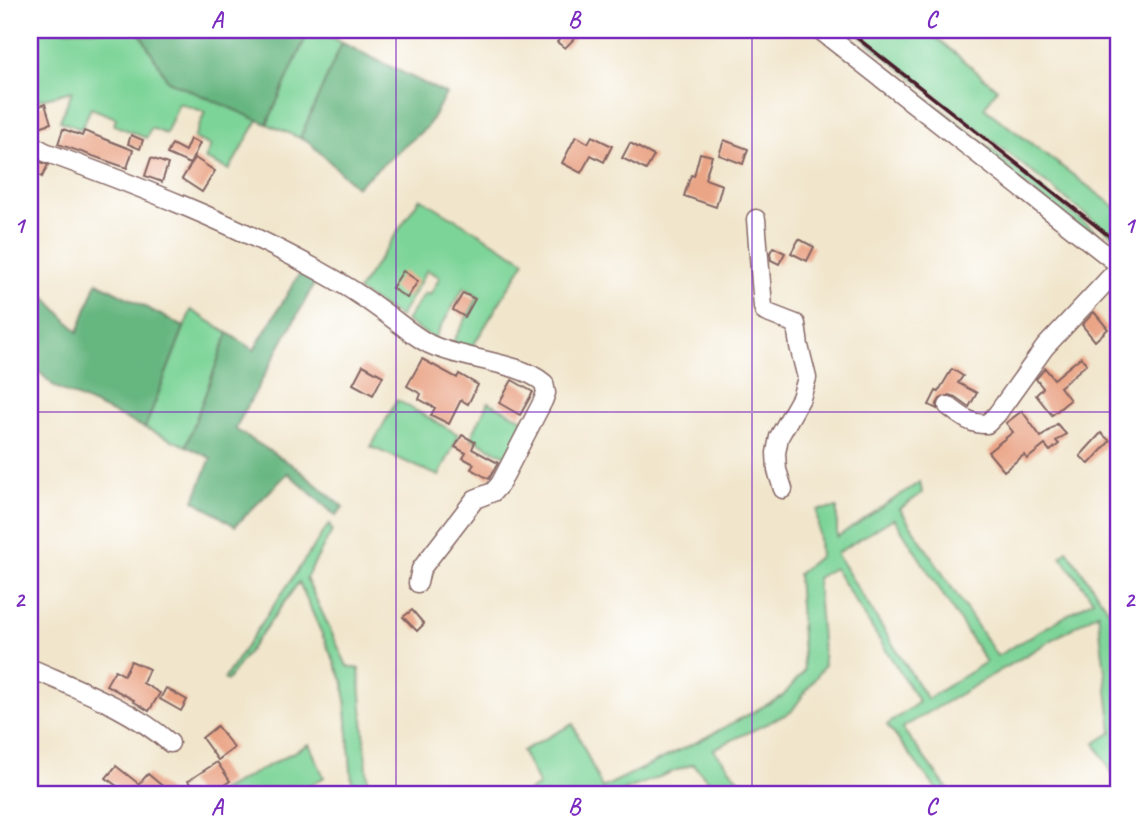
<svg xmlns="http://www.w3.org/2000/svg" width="1148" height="825" viewBox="0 0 1148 825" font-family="Caveat,sans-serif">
<rect width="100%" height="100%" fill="#fff"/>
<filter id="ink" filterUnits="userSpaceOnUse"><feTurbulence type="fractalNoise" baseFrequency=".0143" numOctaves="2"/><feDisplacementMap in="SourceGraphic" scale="14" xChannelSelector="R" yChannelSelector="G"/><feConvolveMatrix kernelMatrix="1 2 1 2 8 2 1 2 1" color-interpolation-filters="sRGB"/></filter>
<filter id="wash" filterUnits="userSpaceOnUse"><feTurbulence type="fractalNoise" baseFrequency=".00686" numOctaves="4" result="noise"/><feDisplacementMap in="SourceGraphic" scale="28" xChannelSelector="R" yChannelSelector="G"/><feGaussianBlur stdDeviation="1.57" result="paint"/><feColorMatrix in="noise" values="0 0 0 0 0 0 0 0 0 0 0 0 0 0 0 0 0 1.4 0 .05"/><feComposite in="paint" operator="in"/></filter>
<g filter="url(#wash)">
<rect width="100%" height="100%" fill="#f1e6cc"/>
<g fill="#7dd498" stroke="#647a62" stroke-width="2" fill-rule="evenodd">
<polygon points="30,30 138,30 168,81 258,120 229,170 205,159 211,146 194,138 205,112 179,103 166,134 151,128 146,138 114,125 116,118 91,108 81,129 60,121 72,91 30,102 30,37 32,35"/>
<polygon points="309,30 316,30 342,43 300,138 267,124"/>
<polygon points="829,30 841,30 1118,249 1118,259"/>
<polygon points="852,30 900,30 913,34 932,34 997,89 984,108 1118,209 1118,240"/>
<polygon points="420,198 525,261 468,354 449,349 478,297 464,287 434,339 406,321 425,293 430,295 440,277 427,270 400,317 358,291"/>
<polygon points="191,310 228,333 186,446 145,428"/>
<polygon points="397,400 459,435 439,476 371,447"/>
<polygon points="488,402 535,425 517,462 471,438"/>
<path d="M920 482 922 493 900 509 997 656 1093 600 1061 556 1067 550 1115 619 1118 643V783L1095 743 1112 732 1098 613 902 728 952 795H941L887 725 919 702 834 568 817 578 824 666 791 712 713 749 752 795H721L693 764 612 795H522L539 785 522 751 573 724 602 788 699 741 783 696 804 671 798 574 820 556 817 510 837 508V537ZM894 518 986 662 927 699 837 555V553Z"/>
<polygon points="329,524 332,531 306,578 347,666 359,669 369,795 353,795 344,684 299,582 227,681 224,679"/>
<polygon points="309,744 324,777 294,795 213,795"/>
</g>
<g fill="#66b680" stroke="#586a56" stroke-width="2">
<polygon points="138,30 309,30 267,124 168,81"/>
<polygon points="342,43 446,94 427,127 356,187 308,141 300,138"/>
<polygon points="304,266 319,275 235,429 294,466 343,507 336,516 288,473 235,526 194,500 211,458 186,446 228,333 254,350"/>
<polygon points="30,281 78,332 97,282 184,327 145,428 55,387 35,368 30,358"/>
</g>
<g id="blocks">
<g fill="#eaa486">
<polygon points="568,30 577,36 565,48 557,42"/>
<polygon points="45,104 51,123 30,130 30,109"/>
<polygon points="63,129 82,136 84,131 133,150 127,168 58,144"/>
<polygon points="131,135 143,140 140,149 128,144"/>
<polygon points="576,136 588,143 592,136 612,146 604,162 591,155 581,173 562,163"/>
<polygon points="190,139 200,143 190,164 167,154 172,144 185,151"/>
<polygon points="724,140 748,149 743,164 719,155"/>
<polygon points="630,143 654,156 646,170 622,158"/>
<polygon points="700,153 712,156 705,179 722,185 716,207 684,196 691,175 694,176"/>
<polygon points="30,157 48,165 42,177 30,170"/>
<polygon points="151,158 168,164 162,182 145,176"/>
<polygon points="195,158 215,171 202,192 182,179"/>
<polygon points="799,239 814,247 807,261 791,253"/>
<polygon points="773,247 785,253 779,264 771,260 770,253"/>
<polygon points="403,271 418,281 407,298 392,288"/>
<polygon points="463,293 475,299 465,317 453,310"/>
<polygon points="1094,312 1108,329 1095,341 1082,325"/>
<polygon points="1081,357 1087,364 1060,387 1070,400 1052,415 1036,395 1043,388 1036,379 1045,368 1054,379"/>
<polygon points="422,359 457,378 459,374 478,385 468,404 461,400 449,424 431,415 435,408 419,399 421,394 407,386"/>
<polygon points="363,365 383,376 373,395 353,384"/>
<polygon points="952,369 963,376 958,383 977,393 969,407 955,397 949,395 940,399 937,404 937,409 929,405 936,391 938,392"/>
<polygon points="512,380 533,392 520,415 499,403"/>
<polygon points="1022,411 1041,437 1057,424 1066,434 1056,441 1059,444 1050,451 1045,445 1027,459 1024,455 1004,471 988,452 1013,432 1006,423"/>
<polygon points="1101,433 1110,441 1089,464 1080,456"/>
<polygon points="462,435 475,442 472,449 498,463 489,479 471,469 474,464 463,458 466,453 455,447"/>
<polygon points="412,610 424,624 417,631 403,617"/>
<polygon points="131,661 149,669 143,683 160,693 149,711 133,701 134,700 106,685 115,670 124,675"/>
<polygon points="166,688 187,700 181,711 160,699"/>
<polygon points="217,726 234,748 218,760 202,738"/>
<polygon points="217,762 230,781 209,795 198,795 188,781"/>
<polygon points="116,766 139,784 148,774 173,795 129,795 106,778"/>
</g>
</g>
</g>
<g filter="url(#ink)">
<use href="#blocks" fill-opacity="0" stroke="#846563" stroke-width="2"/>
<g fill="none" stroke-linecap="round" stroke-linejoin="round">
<g stroke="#846563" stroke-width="21">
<g id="minor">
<polyline points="820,30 1118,264"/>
<path d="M30 144 45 152C138 186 231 222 318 270 340 282 361 295 381 310 397 321 412 335 429 344 462 360 518 361 544 383L546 393 543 401 500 484 493 492 475 499 421 569 418 583"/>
<polyline points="756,219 763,307 765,312 796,324 799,346 807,378 801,398 779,437 776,453 777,470 783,489"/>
<path d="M948 406C961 416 971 425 987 424L997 414 1045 347 1118 269"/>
<path d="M30 668C77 689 130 708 170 743"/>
</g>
</g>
<use href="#minor" stroke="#fff" stroke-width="18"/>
<polyline stroke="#4a1f2b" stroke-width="3.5" points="847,30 1118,243"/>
</g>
</g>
<path fill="none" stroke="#7b2cbf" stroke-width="2" stroke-opacity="0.55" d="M396 30V795M752 30V795M30 412H1118"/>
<rect width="1148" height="825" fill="none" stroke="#fff" stroke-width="77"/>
<rect x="38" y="38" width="1072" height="748" fill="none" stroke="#7b2cbf" stroke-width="2.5"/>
<g font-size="23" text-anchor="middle" font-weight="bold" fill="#7b2cbf">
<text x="217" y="27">A</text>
<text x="574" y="27">B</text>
<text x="931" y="27">C</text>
<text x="19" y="233">1</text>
<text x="1129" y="233">1</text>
<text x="19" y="607">2</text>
<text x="1129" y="607">2</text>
<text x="217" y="814">A</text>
<text x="574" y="814">B</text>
<text x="931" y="814">C</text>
</g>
</svg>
